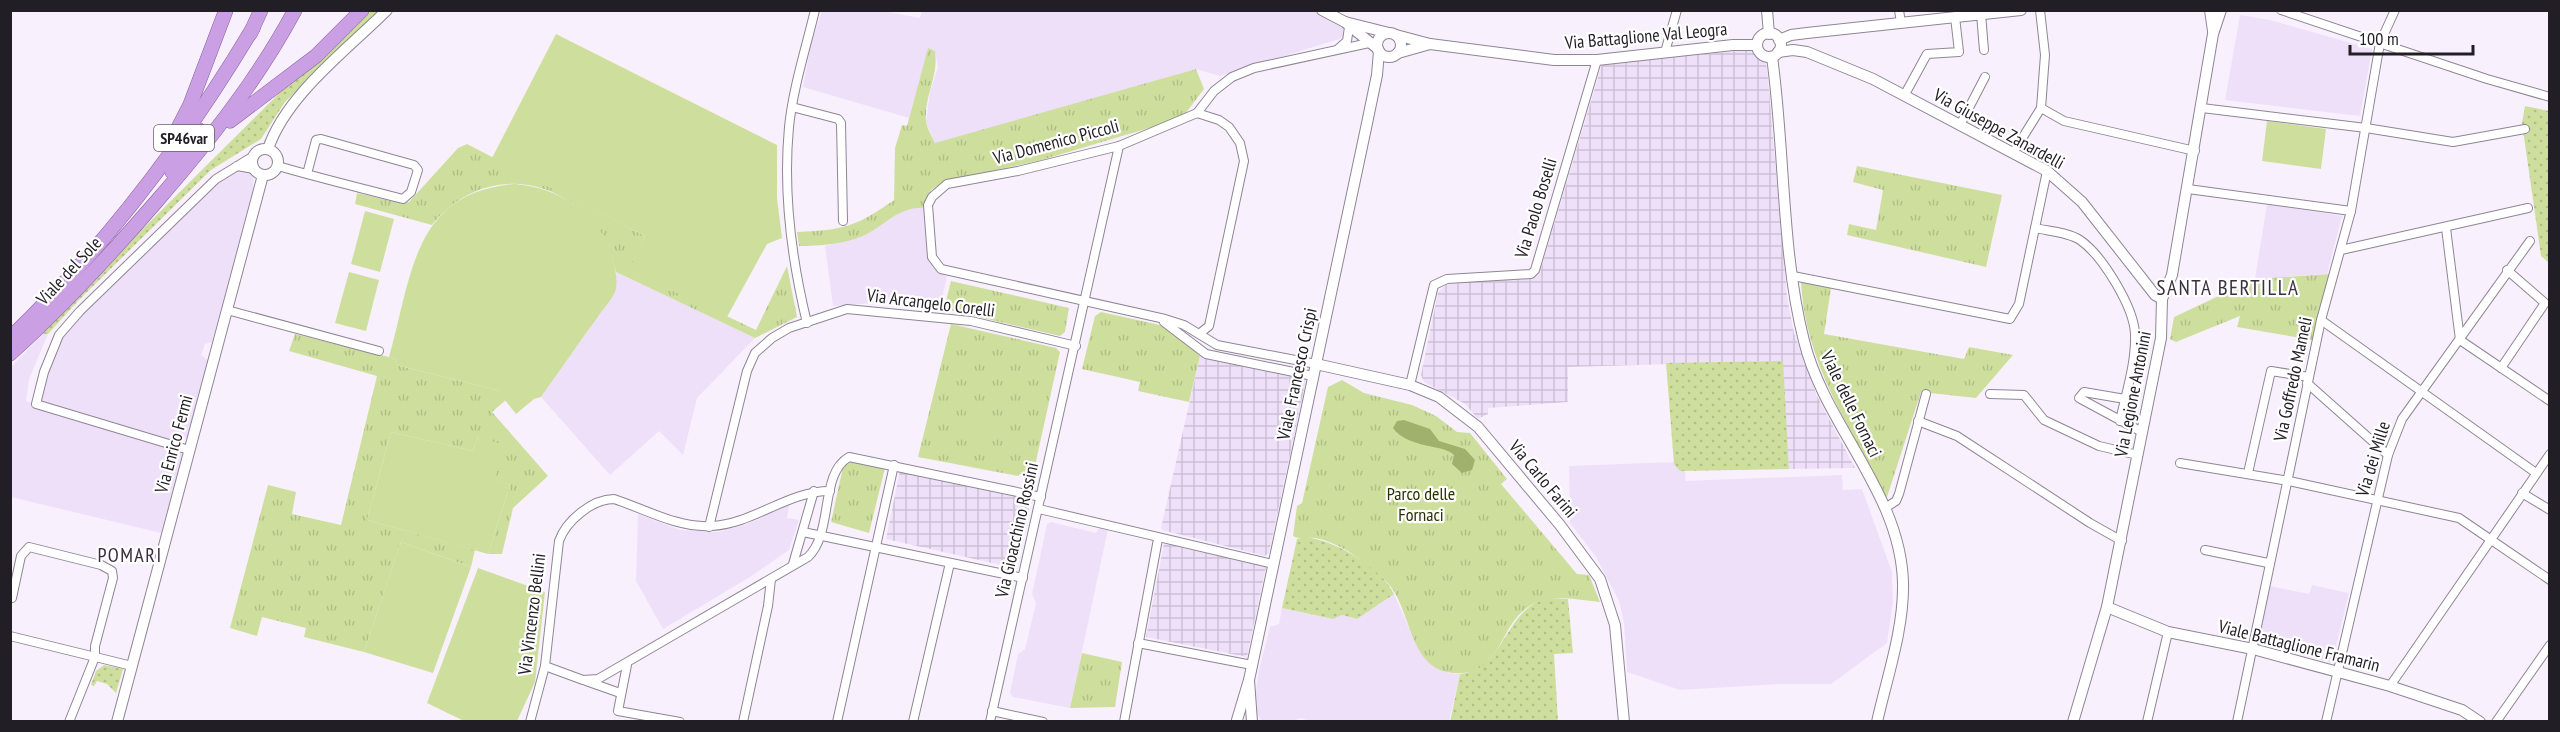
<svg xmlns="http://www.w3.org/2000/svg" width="2560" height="732" viewBox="0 0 2560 732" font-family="'PT Sans Narrow',sans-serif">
<defs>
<pattern id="industrial-grid" width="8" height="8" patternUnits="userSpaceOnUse" patternTransform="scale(1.5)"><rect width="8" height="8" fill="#efe0f9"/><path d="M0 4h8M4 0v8" fill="none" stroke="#cdc0d5"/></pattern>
<pattern id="grass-dots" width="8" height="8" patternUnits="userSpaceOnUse" patternTransform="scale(1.5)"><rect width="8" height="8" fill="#cedf9d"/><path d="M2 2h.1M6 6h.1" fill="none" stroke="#b1bf87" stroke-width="1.8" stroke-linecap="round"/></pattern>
<pattern id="park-tufts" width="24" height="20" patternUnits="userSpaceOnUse" patternTransform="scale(1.5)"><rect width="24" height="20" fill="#cedf9d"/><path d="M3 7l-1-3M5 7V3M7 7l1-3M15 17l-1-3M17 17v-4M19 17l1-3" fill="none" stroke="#b1bf87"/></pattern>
</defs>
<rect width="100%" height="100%" fill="#f9f0fe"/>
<g fill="#efe0f9">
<polygon points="922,10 1321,10 1342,24 1343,28 1343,37 1339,39 1220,76 1196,69 935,144 926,122 930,92 938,67 935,51 928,49 909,118 803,87 811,43 822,11 883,11 920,18"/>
<polygon points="2240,15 2270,20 2372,49 2360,116 2225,100"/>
<polygon points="249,169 253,175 253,190 212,342 205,344 201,355 208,360 188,436 184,439 179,437 175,450 183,454 161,533 11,497 10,369 13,365 43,334 48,334 29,379 26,401 34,404 56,341 223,172"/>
<polygon points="2267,204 2342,216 2327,274 2255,279"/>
<polygon points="909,207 926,208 929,259 935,269 947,277 940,306 901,301 833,306 825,246 863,236"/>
<polygon points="616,272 755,338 697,398 683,455 659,431 610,475 541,397 615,291"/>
<polygon points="1675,462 1686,463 1685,481 1842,475 1843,490 1862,489 1892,572 1893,602 1887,643 1831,684 1782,684 1680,690 1627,672 1624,623 1619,601 1596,557 1570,523 1569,466"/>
<polygon points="789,505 787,518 799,520 789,550 750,577 663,629 636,581 638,514 680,530 719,532 747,524"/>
<polygon points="1051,522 1096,533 1100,527 1108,529 1070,708 1013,697 1010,693 1018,654 1025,649 1036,603 1032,594 1047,524"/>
<polygon points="2312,585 2349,593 2332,663 2258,644 2270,586 2309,594"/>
<polygon points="1394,594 1415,642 1448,673 1460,674 1449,721 1304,722 1307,720 1300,718 1293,721 1264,722 1260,719 1257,713 1256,690 1259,670 1270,627 1279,624 1282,608 1332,619 1342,615 1357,619"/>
</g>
<g fill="url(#industrial-grid)">
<polygon points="1747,50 1761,55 1767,67 1787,297 1794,333 1817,396 1855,468 1789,469 1782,361 1568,367 1568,402 1488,408 1488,414 1478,419 1465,404 1424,382 1421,375 1438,292 1446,285 1540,272 1602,64"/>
<polygon points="1200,356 1304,376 1306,380 1269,553 1265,556 1162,530 1161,528"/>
<polygon points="900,470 1030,498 1032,504 1030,504 1017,567 1014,568 886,539"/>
<polygon points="1169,540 1262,562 1266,567 1247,657 1146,637 1164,543"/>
</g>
<g fill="url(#grass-dots)">
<polygon points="362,11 378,11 285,102 261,139 211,170 78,301 48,334 43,334 61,310"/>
<polygon points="2525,106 2549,111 2549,263 2541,256 2522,123"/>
<polygon points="1783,361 1789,469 1680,471 1674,464 1666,363"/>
<path d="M1305 537C1334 540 1381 566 1394 594L1357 619 1342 615 1333 619 1282 608 1297 539Z"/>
<path d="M1548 598 1568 599 1573 653 1554 654 1558 721 1450 722 1460 674C1505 670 1505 607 1548 598Z"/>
<polygon points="104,665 123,669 116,693 107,684 97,681 94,686 91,685 96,671"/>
</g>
<g fill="url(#park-tufts)">
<path d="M928 48 935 51C939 76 924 96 926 121 927 128 932 137 935 143L1196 69 1204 89 1185 114 1166 123 1038 161 945 181 931 190 926 208C898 206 887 225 863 236 843 244 821 246 799 246L797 232C843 230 856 227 894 200L895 148 902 125 907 126Z"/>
<path d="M467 144 645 236 630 270 756 330 787 266 797 317 755 338 616 272C596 183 491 151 432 225L355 204 357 193 399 203 409 202 458 148Z"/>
<polygon points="1857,166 2002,195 1986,267 1847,235 1849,224 1876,230 1883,190 1853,182"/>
<polygon points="2331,274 2313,340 2237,327 2240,316 2176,342 2170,339 2174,317 2255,279"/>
<polygon points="951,281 1069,308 1065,332 1060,336 944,309"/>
<path d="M1801 281 1831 288 1824 334 1964 359 1969 347 2013 355 1976 398 1921 392 1887 497H1884C1850 426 1804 361 1801 281Z"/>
<polygon points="1101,312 1169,327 1200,356 1189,402 1138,391 1140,382 1082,369 1095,316"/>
<polygon points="951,324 1056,348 1060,352 1033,475 1022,473 1018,476 918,457"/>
<polygon points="295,334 389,357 397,360 396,365 497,390 506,400 492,412 548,476 513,508 502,554 488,554 510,485 494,479 478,437 473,451 391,432 367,520 475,550 471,567 401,542 364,652 304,637 306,628 262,617 257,636 230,628 268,485 296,492 292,514 341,525 377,376 289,351"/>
<path d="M1342 380 1364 393 1412 405 1436 416 1457 432 1470 433 1507 479 1501 484 1577 574 1589 575 1600 602C1560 598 1532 589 1508 630 1501 643 1494 657 1481 667 1473 672 1465 674 1455 673 1410 671 1412 615 1391 587 1386 580 1377 573 1371 568 1356 555 1334 541 1315 538 1307 537 1299 540 1293 536L1297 506 1302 503 1328 387Z"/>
<polygon points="852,461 885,468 869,533 831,522 843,467"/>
<polygon points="1082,653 1122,662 1115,707 1070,708"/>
</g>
<g fill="#cedf9d">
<polygon points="556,34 777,145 777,198 782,238 767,244 727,317 629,270 645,236 492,158"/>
<polygon points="2267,121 2326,129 2321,169 2262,161"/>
<path d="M515 184C562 188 604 216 614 264 616 272 618 284 615 292 611 301 602 310 597 318 578 344 560 370 541 397L534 399 516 414 497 390 396 365 397 360 389 357C412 277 412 192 515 184Z"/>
<polygon points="365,211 394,219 380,272 351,264"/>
<polygon points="349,272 379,280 366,331 335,323"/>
<polygon points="969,400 992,406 985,436 962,430"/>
<polygon points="391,432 473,451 478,437 504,445 495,479 510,485 488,554 367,520"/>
<polygon points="1427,488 1453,500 1443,523 1418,512"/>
<polygon points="401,542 471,567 433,673 364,652"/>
<polygon points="478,568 545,592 535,682 517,721 464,721 427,703"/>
</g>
<path fill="#a0b16d" d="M1404 420 1430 429 1439 441 1465 449 1475 460 1472 470 1462 473 1452 464 1454 455C1444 444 1408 449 1393 428L1397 421Z"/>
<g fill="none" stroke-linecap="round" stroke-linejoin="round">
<g stroke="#8f8595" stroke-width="10">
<g id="minor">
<polyline points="1899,10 1901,23"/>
<polyline points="2281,10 2487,79 2550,97"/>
<polyline points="1981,14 1984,50"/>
<polyline points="1339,48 1347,41 1349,27"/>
<polyline points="1665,52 1677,10"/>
<polyline points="1904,96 1927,54 1959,52 1955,17"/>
<polyline points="792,107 838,119 841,123 843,221"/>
<polyline points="2041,108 2064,121 2195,151"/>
<polyline points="2202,108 2366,128 2453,142 2525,129"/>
<polyline points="1197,113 1214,91 1232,77 1254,68 1369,43"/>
<polyline points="1960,125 1985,77"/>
<polyline points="2013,153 2041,108 2045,55 2040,10"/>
<polyline points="237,166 254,169"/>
<path d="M278 166C319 178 361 188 403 199L411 192 418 170 414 165 321 139 316 140 307 174"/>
<polyline points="2188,189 2351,211"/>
<path d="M2035 228C2048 231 2068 232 2080 240 2102 255 2134 307 2135 334 2136 363 2126 393 2120 421"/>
<polyline points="2446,228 2460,340"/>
<polyline points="2341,250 2528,208"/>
<polyline points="1793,276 2010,319 2019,304 2047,171"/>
<polyline points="227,310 379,351"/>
<polyline points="2321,320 2536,473"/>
<polyline points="1164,322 1206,354 1313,376"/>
<path d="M807 323C792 261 783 190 789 127 793 88 806 48 815 10"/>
<polyline points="1199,334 1209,326 1244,161 1240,143 1229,127 1219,120 1197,113 1119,146 1018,171 947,184 932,197 928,205 932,257 941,269 1165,319 1184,325 1217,345 1316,364"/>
<polyline points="2460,340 2550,401"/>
<polyline points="2501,368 2545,303 2507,270"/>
<polyline points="2307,383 2388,455"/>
<polyline points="1410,385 1434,285 1447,279 1531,274 1535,270 1597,60"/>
<polyline points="1990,394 2024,395 2044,420 2099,446 2138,455"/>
<polyline points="2125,399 2084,392 2079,398 2142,432"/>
<polyline points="1918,421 1957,436 2090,523 2122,541"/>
<polyline points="189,450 36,404 44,372 59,335 80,311 216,179 252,157"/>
<polyline points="2180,463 2289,481 2459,518 2550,580"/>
<polyline points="2248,473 2271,371 2309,377"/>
<polyline points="2522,493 2550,510"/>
<polyline points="1885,508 1896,501 1899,494 1926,394"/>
<polyline points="1039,509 1273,564"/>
<polyline points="709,527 747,371 755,353 772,338 789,328 847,309 971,321 1076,346"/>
<polyline points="803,532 1023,578"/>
<polyline points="2205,550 2268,563"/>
<polyline points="793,564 814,491"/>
<polyline points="12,598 21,556 29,547 101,565 112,571 113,578 95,646 95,657 69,722"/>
<polyline points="10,636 132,666"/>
<polyline points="1138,643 1252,665"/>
<polyline points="627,665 618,711 680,722"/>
<path d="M545 666 583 680 598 679 808 557C834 532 819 474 849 457L1041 497"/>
<polyline points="586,681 620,693"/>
<polyline points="2390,686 2550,454"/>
<polyline points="992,711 1043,722"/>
<path d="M530 722 545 666 559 541C566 521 592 499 614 499 645 509 677 528 711 526 754 524 787 491 830 491"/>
<polyline points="743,722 768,606 771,579"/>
<polyline points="837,722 894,465"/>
<polyline points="913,722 950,563"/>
<polyline points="990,722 1119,146"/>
<polyline points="1124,722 1158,539"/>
<polyline points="2147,722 2168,632"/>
<polyline points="2237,722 2321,320 2351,211 2380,43 2395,10"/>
<polyline points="2326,722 2388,455 2402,419 2530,241"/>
<polyline points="2496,722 2550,645"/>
</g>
</g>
<g stroke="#8f8595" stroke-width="12">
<g id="tertiary">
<polyline points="1322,10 1345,22 1378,49"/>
<polyline points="1767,10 1769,34"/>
<polyline points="2210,10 2213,31"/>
<polyline points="1345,22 1389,33"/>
<circle cx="1389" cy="45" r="12"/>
<circle cx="1769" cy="45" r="12"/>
<polyline points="1396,35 1430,44 1554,60 1597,60 1733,45 1757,45"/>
<polyline points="1779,40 1791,35 1807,33 2021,10"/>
<polyline points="1778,52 1793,50 1807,52 1873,79 2047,171 2082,202 2155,295 2162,299"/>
<polyline points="1398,53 1430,44"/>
<path d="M1772 57C1785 150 1781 250 1804 341 1825 426 1901 493 1903 583 1904 629 1887 677 1877 722"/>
<circle cx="265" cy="162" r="13"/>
<path d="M268 149C286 95 347 50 387 10"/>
<polyline points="1316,364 1410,385 1439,397 1478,427 1560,525 1600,579 1615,625 1624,722"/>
<polyline points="2107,607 2168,632 2253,649 2390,686 2462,710 2480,722"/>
<polyline points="1249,680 1252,722"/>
<polyline points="1237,720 1249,680 1366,128 1377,75 1379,51"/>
<polyline points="117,722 263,175"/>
<polyline points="2073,722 2107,607 2161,338 2162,299 2172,275 2213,34 2221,10"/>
</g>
</g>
<g stroke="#87629c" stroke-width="15">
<g id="trunk">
<polyline points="250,34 261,10"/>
<polyline points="230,121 316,56 362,10"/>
<polyline points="171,142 190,105 226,10"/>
<polyline points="172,172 199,130"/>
<path d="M10 338C106 246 185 142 253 28"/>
<path d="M10 354C62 307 110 255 156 202 208 142 257 81 295 10"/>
</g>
</g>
<use href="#minor" stroke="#fff" stroke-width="8"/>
<use href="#tertiary" stroke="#fff" stroke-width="10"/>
<use href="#trunk" stroke="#cb9fe3" stroke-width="14"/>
</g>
<g text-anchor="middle" stroke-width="4.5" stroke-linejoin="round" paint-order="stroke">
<rect fill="#fff" stroke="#646266" stroke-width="1.5" x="154" y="125" width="60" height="26" rx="4.5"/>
<g font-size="16" font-weight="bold" fill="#221e25">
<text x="184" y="144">SP46var</text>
</g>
<g font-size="18" fill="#221e25" stroke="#fff">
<text transform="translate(1646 36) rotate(-5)" y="6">Via Battaglione Val Leogra</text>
<text transform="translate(1999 129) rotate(29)" y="6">Via Giuseppe Zanardelli</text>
<text transform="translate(1056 142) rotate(-15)" y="6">Via Domenico Piccoli</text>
<text transform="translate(1536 208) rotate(-73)" y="6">Via Paolo Boselli</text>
<text transform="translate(69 271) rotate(-47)" y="6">Viale del Sole</text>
<text transform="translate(931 303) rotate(7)" y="6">Via Arcangelo Corelli</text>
<text transform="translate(1297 374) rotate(-78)" y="6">Viale Francesco Crispi</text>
<text transform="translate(2293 379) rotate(-78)" y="6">Via Goffredo Mameli</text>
<text transform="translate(2133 394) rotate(-79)" y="6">Via Legione Antonini</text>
<text transform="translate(1851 404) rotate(64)" y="6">Viale delle Fornaci</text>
<text transform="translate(174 444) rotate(-75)" y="6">Via Enrico Fermi</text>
<text transform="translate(2373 459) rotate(-73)" y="6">Via dei Mille</text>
<text transform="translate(1543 479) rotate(50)" y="6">Via Carlo Farini</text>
<text transform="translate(1017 530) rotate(-77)" y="6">Via Gioacchino Rossini</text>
<text transform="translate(532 614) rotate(-83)" y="6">Via Vincenzo Bellini</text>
<text transform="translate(2299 646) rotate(14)" y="6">Viale Battaglione Framarin</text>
</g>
<g font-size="18" fill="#283100" stroke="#fff">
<text x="1421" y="500">Parco delle<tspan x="1421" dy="21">Fornaci</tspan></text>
</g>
<g font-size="20" letter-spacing="1.5" fill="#38303e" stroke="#fff">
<text x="130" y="562">POMARI</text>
</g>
<g font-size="21" letter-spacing="1.5" fill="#38303e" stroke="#fff">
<text x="2228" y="295">SANTA BERTILLA</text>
</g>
</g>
<rect width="2560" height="732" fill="none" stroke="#221e25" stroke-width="24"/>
<path d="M2350 45v9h123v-9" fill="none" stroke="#221e25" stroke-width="3"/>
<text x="2359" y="45" font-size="18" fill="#221e25" stroke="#ffffff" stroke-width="4.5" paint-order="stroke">100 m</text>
</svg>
